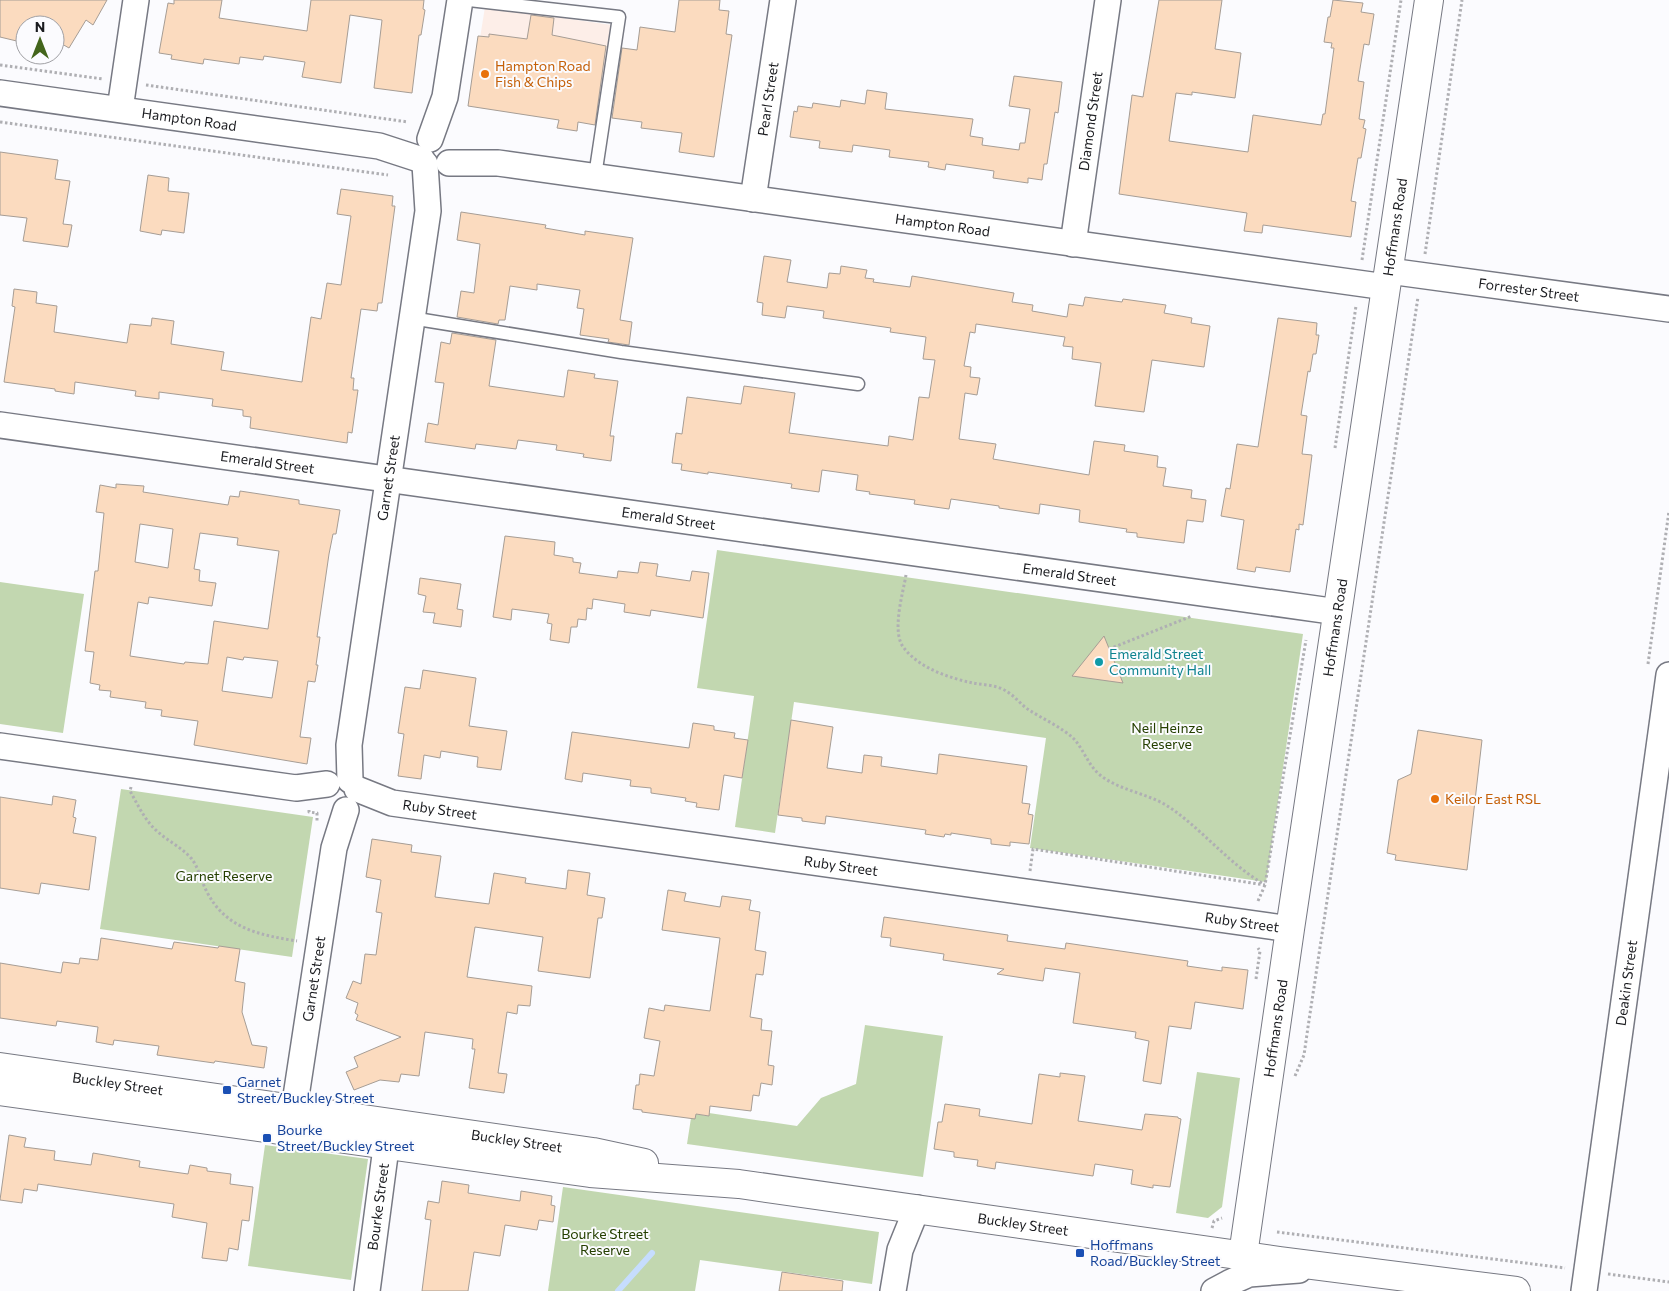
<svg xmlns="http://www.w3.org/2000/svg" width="1669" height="1291" viewBox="0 0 1669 1291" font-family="Commissioner,sans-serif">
<rect width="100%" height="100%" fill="#fbfbfe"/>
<polygon fill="#fdeee8" points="485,7 612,25 597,124 469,106"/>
<g fill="#c2d7b0">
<polygon points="717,550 1303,634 1266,882 1030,848 1046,738 794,702 775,833 735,827 754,696 697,688"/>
<polygon points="0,582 84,594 63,733 0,724"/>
<polygon points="121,789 313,817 292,957 100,929"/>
<polygon points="865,1025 943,1036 923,1177 687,1144 691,1118 696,1114 708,1116 709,1113 797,1126 821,1098 856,1084"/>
<polygon points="1197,1072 1240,1078 1222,1207 1208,1218 1176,1213"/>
<polygon points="265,1145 368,1159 351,1280 248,1266"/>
<polygon points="563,1187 879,1232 872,1284 700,1260 695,1291 548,1291"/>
</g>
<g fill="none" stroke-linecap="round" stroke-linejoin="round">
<polyline stroke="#c6ddfe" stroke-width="6" points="618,1291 652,1253"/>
</g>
<g fill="#fbdbbf" stroke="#a69d95" fill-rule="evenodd">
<polygon points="0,0 107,0 93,25 86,20 69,48 55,40 55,25 25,25 25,43 0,37"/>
<polygon points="174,0 222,0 219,18 307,31 311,0 424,0 423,9 425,10 421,35 419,35 412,93 374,88 382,20 350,15 341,83 302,77 305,62 264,56 263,60 240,57 239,64 204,59 203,64 171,59 172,55 159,53 168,3 174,4"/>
<polygon points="679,0 720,0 719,10 729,11 726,34 732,35 714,157 679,152 682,133 641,128 642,122 612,118 622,48 637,50 640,27 675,32"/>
<polygon points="1159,0 1222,0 1215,49 1241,53 1235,98 1192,92 1192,95 1176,93 1169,141 1248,152 1253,115 1321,125 1323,114 1325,114 1334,48 1331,48 1332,43 1324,42 1328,17 1330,17 1333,0 1363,3 1361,12 1374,14 1369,45 1364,44 1358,81 1364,82 1359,119 1365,120 1363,128 1366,129 1361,158 1358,158 1351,201 1356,202 1351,237 1263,225 1262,233 1244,231 1247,213 1119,194 1132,95 1143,97"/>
<polygon points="531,15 554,18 552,35 606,46 595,125 578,122 577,131 557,128 559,120 468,106 478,36 489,37 489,34 527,39"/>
<polygon points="1014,76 1062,82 1058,113 1055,112 1047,164 1044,164 1042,180 1028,178 1028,183 993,178 994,171 946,164 945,170 928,167 929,162 889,157 890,150 853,145 852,152 819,148 820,141 790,137 794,111 797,112 798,106 812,108 813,103 840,107 841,100 865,104 867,90 887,93 885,109 973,119 970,136 983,138 982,145 1019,150 1020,143 1025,143 1030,109 1009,106"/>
<polygon points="0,152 58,160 55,179 70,181 63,224 72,225 68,247 23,241 27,218 0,215"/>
<polygon points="148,175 169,178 168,191 189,193 184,233 162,230 161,235 140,231"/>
<polygon points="341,189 393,196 392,206 395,206 382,303 378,303 377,311 361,309 351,378 354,378 353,390 358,390 352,433 348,432 347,443 250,428 251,417 243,416 243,410 212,406 213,399 159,392 159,399 135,396 136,391 75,382 74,394 55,391 55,389 4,382 15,307 12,306 14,289 37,292 36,303 57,306 54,332 127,343 130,324 151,326 152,318 174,321 171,344 224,352 221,370 302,382 311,317 321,319 327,283 341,285 351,216 337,214"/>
<polygon points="461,212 546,225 545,228 585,235 585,231 633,238 620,320 632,322 629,345 608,342 609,339 580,335 584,309 577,308 580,290 537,284 537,290 510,286 505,320 499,320 498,324 457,317 461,291 474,293 480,244 457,240"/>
<polygon points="764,256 791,260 787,282 827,288 829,273 840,274 841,266 867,270 865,278 874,279 873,282 910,287 912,276 1014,293 1012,302 1033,305 1032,311 1067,317 1069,304 1083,306 1085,297 1122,302 1123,299 1166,305 1164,313 1192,318 1191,323 1210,326 1204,367 1152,360 1144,412 1095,406 1101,363 1072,359 1073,347 1063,346 1065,337 976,324 975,333 970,332 964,366 971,367 970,377 980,378 977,395 965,393 959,439 996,444 993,459 1089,475 1094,441 1125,445 1124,451 1158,456 1157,467 1166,468 1163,486 1192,490 1191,498 1206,500 1203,522 1187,520 1184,543 1137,537 1137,533 1126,532 1127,529 1079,522 1080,510 1040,504 1039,514 999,508 999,506 951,499 949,509 914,504 915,500 869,494 870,492 856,490 858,475 822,470 819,492 791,488 792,484 708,472 708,474 681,470 682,464 672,463 676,433 682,434 687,397 741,404 744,386 795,393 789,433 888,446 889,436 913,440 919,397 929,398 935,360 923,359 926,337 890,332 891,328 823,318 824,311 787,306 785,318 762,315 763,303 757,302"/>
<polygon points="1278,318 1317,323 1316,335 1319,335 1316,354 1313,354 1310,372 1308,371 1301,415 1307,416 1302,454 1312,455 1303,525 1299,524 1299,530 1296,529 1290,572 1256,567 1255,572 1237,569 1244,520 1221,516 1226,488 1230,489 1237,444 1258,447"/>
<polygon points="452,333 496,340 489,386 564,397 568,370 595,374 594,378 618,381 610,436 614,436 611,461 583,457 584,454 556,450 557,445 518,440 516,449 476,444 475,449 425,442 428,423 438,425 444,383 435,382 441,342 450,344"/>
<path d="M116 484 144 486 143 492 228 505 230 496 239 497 240 491 299 500V504L340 510 336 534H333L329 554 317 637H320L316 665H318L315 682 308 681 300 737 311 738 307 764 194 745 198 721 161 716 162 710 145 708 146 702 110 697 111 691 99 690 100 685 90 683 94 652 85 651 95 571H98L104 513 96 512 100 485 116 488ZM140 524 173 529 168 568 135 562ZM200 533 238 538 237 545 279 551 268 629 214 621 208 664 185 662 184 664 130 656 138 602 148 604 149 597 212 606 216 583 199 581 200 570 194 569ZM227 657 243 660 244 657 278 661 272 698 222 691Z"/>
<polygon points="505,536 555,542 554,555 573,558 573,562 581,563 579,573 617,578 618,571 638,573 640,562 658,564 656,576 690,581 692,571 709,573 703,618 651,610 650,616 624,612 625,604 593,599 592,609 587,608 586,620 578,619 577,627 571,627 569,643 550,640 552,624 547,623 549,614 512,609 511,620 493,617"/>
<polygon points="420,578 461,584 457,609 463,610 461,627 433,623 435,613 423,612 426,596 418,594"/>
<polygon points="1104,636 1123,683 1072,676"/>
<polygon points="423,670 476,678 469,726 507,731 501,770 477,767 478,757 441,751 440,758 424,755 421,779 398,776 404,734 398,733 405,687 420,689"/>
<polygon points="791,720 833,727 827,768 862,773 864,755 882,757 881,766 937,774 939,754 1027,766 1022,803 1030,804 1028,814 1033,815 1029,844 1010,842 1010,846 991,844 991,839 951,833 951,835 945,834 944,837 925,834 926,830 826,816 825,824 802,821 802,818 778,815"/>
<polygon points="693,723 714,726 714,730 735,733 734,738 748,740 742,778 724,775 719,810 696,807 697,803 685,801 686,798 651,793 651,788 630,786 631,780 583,773 582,782 565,779 572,732 689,748"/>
<polygon points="1418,730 1482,740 1467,870 1395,860 1396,855 1387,853 1398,780 1411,774"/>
<polygon points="53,796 76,800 73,817 76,818 73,833 96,837 89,890 41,883 39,894 0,888 0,797 52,805"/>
<polygon points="372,839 412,845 411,852 441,856 435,897 489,904 494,873 526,878 525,883 566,889 568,870 590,873 587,895 605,898 602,918 598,918 590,978 538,971 543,937 475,927 467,977 532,986 530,1006 518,1005 517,1014 507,1012 498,1073 507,1074 504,1093 469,1088 475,1049 472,1049 473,1039 425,1032 419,1076 401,1074 399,1082 380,1080 354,1090 346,1072 358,1067 354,1057 401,1037 356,1020 358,1015 355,1013 358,1003 346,998 353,981 361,984 365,954 376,955 382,913 376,912 381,880 366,877"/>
<polygon points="668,890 686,893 684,901 720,907 722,896 751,900 749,910 760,912 755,950 766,952 763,975 756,974 750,1017 762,1019 761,1030 772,1031 768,1065 774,1066 772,1085 761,1083 759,1096 753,1095 751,1111 710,1106 709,1116 696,1114 695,1119 642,1112 642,1110 633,1109 636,1085 639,1085 640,1074 654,1076 660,1041 644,1038 649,1008 664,1011 665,1005 710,1011 720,938 662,930"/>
<polygon points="884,917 1008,935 1007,941 1065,949 1066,943 1188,961 1187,966 1222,971 1222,967 1248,970 1243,1009 1195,1002 1191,1029 1169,1026 1161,1084 1143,1081 1149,1041 1135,1038 1136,1032 1073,1023 1080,973 1045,968 1043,981 997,974 1004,969 943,960 944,954 890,946 891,938 881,937"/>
<polygon points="101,938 172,949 174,942 218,948 219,946 240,949 235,981 245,983 242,1012 252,1045 267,1047 264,1068 215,1061 214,1063 157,1055 159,1046 114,1040 113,1045 96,1042 98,1027 57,1021 56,1026 0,1018 0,963 61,973 63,962 79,964 80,958 98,960"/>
<polygon points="1060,1073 1085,1076 1078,1121 1142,1130 1145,1114 1178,1117 1178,1118 1181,1119 1170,1187 1153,1185 1153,1188 1131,1184 1133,1170 1095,1164 1093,1176 996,1162 995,1169 977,1166 978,1160 954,1157 954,1152 934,1149 938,1122 942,1122 945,1104 980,1109 979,1116 1032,1124 1039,1074 1060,1077"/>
<polygon points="9,1135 26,1138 24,1147 55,1151 54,1160 91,1165 93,1153 140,1161 139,1167 188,1174 190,1165 207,1168 207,1171 231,1174 230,1184 253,1187 249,1221 242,1220 238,1250 229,1248 227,1261 202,1258 207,1223 172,1217 174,1204 38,1184 37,1191 24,1189 22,1203 0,1200"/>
<polygon points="442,1181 469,1185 468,1193 520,1201 521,1191 552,1196 551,1205 555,1206 553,1222 539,1220 537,1230 505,1225 500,1256 474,1252 468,1291 422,1291 431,1220 425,1219 428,1201 439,1203"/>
<polygon points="782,1272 843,1281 842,1291 779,1291"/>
</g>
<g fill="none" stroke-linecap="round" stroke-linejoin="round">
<g stroke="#777983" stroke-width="15">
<g id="service">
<polyline points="469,0 619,17 595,176"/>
<polyline points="411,318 621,352 858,384"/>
</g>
</g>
<g stroke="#777983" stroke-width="28">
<g id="minor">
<path id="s1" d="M0 93 379 146 422 160"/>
<polyline points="120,109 136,0"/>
<polyline points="430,139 445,97 460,0"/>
<path id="s2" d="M449 163H498L1386 287"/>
<path id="s3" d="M753 199 783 0"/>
<path id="s4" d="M1073 244 1108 0"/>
<path id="s5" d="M1389 271 1669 309"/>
<path id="s6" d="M0 425 1338 612"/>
<polyline points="0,746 296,788 327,784"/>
<path id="s7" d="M350 780 349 745 428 211 425 164"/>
<path id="s8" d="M357 789 392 803 1290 929"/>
<path id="s9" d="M291 1129 334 848 346 810"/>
<path id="s10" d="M367 1291 389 1125"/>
<polyline points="893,1291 900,1250 917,1208"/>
<polyline points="1214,1291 1229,1283 1249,1274 1299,1270"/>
<path id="s11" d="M1584 1291 1669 675"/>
</g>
</g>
<g stroke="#777983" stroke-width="30">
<g id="secondary">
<path id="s12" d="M0 1067 593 1152 644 1163"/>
<path id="s13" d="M0 1091 590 1173 739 1184 1280 1261 1516 1291"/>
<path id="s14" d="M1243 1255 1290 929 1429 0"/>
</g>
</g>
<g stroke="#afafb3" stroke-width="3" stroke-dasharray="2.5 2.5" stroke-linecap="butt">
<polyline points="0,65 103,79"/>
<polyline points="146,85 408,122"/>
<polyline points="0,122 388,175"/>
<polyline points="1425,254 1462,0"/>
<polyline points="1362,260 1401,0"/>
<polyline points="1335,448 1356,306"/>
<path d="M906 575C903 593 891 633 904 648 919 668 949 678 973 683 984 685 997 685 1006 691 1015 696 1021 705 1029 710 1043 719 1063 728 1074 739 1084 750 1088 765 1100 775 1120 791 1148 793 1169 807 1202 829 1227 862 1262 883"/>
<polyline points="1109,649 1192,616"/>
<polyline points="1648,664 1669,511"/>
<path d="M131 787 130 791C138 805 145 821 158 832 168 841 181 847 191 858 199 868 201 881 207 892 226 929 260 935 297 941"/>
<polyline points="309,810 309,812 317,813 317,821"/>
<polyline points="1030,871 1033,849 1265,885"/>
<polyline points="1258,901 1265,885 1306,640"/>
<polyline points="1256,979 1260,951 1258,948"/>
<polyline points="1295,1076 1304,1055 1308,1027 1418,297"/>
<polyline points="1212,1228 1214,1221 1222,1218"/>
<polyline points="1277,1232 1565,1268"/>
<polyline points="1608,1274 1669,1282"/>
</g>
<use href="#service" stroke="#fff" stroke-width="12"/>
<use href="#minor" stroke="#fff" stroke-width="25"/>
<use href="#secondary" stroke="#fff" stroke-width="28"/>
</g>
<g fill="#e8710a" stroke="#fbfbfe" stroke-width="2">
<circle cx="485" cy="74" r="5"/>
<circle cx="1435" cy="799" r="5"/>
</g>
<circle fill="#0f9aa8" stroke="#fbfbfe" stroke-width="2" cx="1099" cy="662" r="5"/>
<g fill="#1a4fb4" stroke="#fbfbfe" stroke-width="2">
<rect x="222" y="1085" width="10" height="10" rx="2.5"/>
<rect x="262" y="1133" width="10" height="10" rx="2.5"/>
<rect x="1075" y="1248" width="10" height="10" rx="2.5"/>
</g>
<g text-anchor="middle" stroke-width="4" stroke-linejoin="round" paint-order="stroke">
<g font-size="14" fill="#c56008" stroke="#fbfbfe" text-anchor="start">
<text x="495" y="71">Hampton Road<tspan x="495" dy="16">Fish &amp; Chips</tspan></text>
<text x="1445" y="804">Keilor East RSL</text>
</g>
<g font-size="14" fill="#1a1b1f" stroke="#fbfbfe">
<text dy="5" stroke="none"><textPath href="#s3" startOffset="101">Pearl Street</textPath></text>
<text dy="5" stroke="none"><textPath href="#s1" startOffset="191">Hampton Road</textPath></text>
<text dy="5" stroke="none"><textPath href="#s4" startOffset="124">Diamond Street</textPath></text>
<text dy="5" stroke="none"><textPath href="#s2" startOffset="498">Hampton Road</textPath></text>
<text dy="5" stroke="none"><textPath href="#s14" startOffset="1039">Hoffmans Road</textPath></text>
<text dy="5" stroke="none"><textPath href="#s5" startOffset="141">Forrester Street</textPath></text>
<text dy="5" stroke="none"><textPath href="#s6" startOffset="270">Emerald Street</textPath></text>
<text dy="5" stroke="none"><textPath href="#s7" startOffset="305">Garnet Street</textPath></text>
<text dy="5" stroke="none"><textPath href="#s6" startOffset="675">Emerald Street</textPath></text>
<text dy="5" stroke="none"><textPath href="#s6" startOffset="1080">Emerald Street</textPath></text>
<text dy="5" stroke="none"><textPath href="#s14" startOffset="634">Hoffmans Road</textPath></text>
<text dy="5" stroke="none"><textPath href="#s8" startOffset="86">Ruby Street</textPath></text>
<text dy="5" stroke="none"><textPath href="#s8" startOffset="491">Ruby Street</textPath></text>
<text dy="5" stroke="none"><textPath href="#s8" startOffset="896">Ruby Street</textPath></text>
<text dy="5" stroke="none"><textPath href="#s9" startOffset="152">Garnet Street</textPath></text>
<text dy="5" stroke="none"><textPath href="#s11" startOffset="311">Deakin Street</textPath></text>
<text dy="5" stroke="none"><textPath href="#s14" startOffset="229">Hoffmans Road</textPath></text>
<text dy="5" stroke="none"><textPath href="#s12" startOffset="119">Buckley Street</textPath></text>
<text dy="5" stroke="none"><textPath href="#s12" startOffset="522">Buckley Street</textPath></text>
<text dy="5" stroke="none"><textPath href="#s10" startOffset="85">Bourke Street</textPath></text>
<text dy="5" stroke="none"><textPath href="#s13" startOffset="1032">Buckley Street</textPath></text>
</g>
<g font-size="14" fill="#0d838f" stroke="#fbfbfe" text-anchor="start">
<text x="1109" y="659">Emerald Street<tspan x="1109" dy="16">Community Hall</tspan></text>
</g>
<g font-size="14" fill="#253f00" stroke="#fbfbfe">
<text x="1167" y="733">Neil Heinze<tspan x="1167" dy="16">Reserve</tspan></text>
<text x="224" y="881">Garnet Reserve</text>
<text x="605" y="1239">Bourke Street<tspan x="605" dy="16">Reserve</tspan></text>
</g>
<g font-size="14" fill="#164399" stroke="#fbfbfe" text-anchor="start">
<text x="237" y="1087">Garnet<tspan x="237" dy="16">Street/Buckley Street</tspan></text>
<text x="277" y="1135">Bourke<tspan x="277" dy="16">Street/Buckley Street</tspan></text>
<text x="1090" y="1250">Hoffmans<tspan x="1090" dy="16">Road/Buckley Street</tspan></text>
</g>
</g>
<g transform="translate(40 40)"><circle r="24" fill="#fbfbfe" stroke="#a1a1a5"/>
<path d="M0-4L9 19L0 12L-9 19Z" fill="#43651b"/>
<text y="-8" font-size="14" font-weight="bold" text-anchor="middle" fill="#1a1b1f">N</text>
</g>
</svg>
